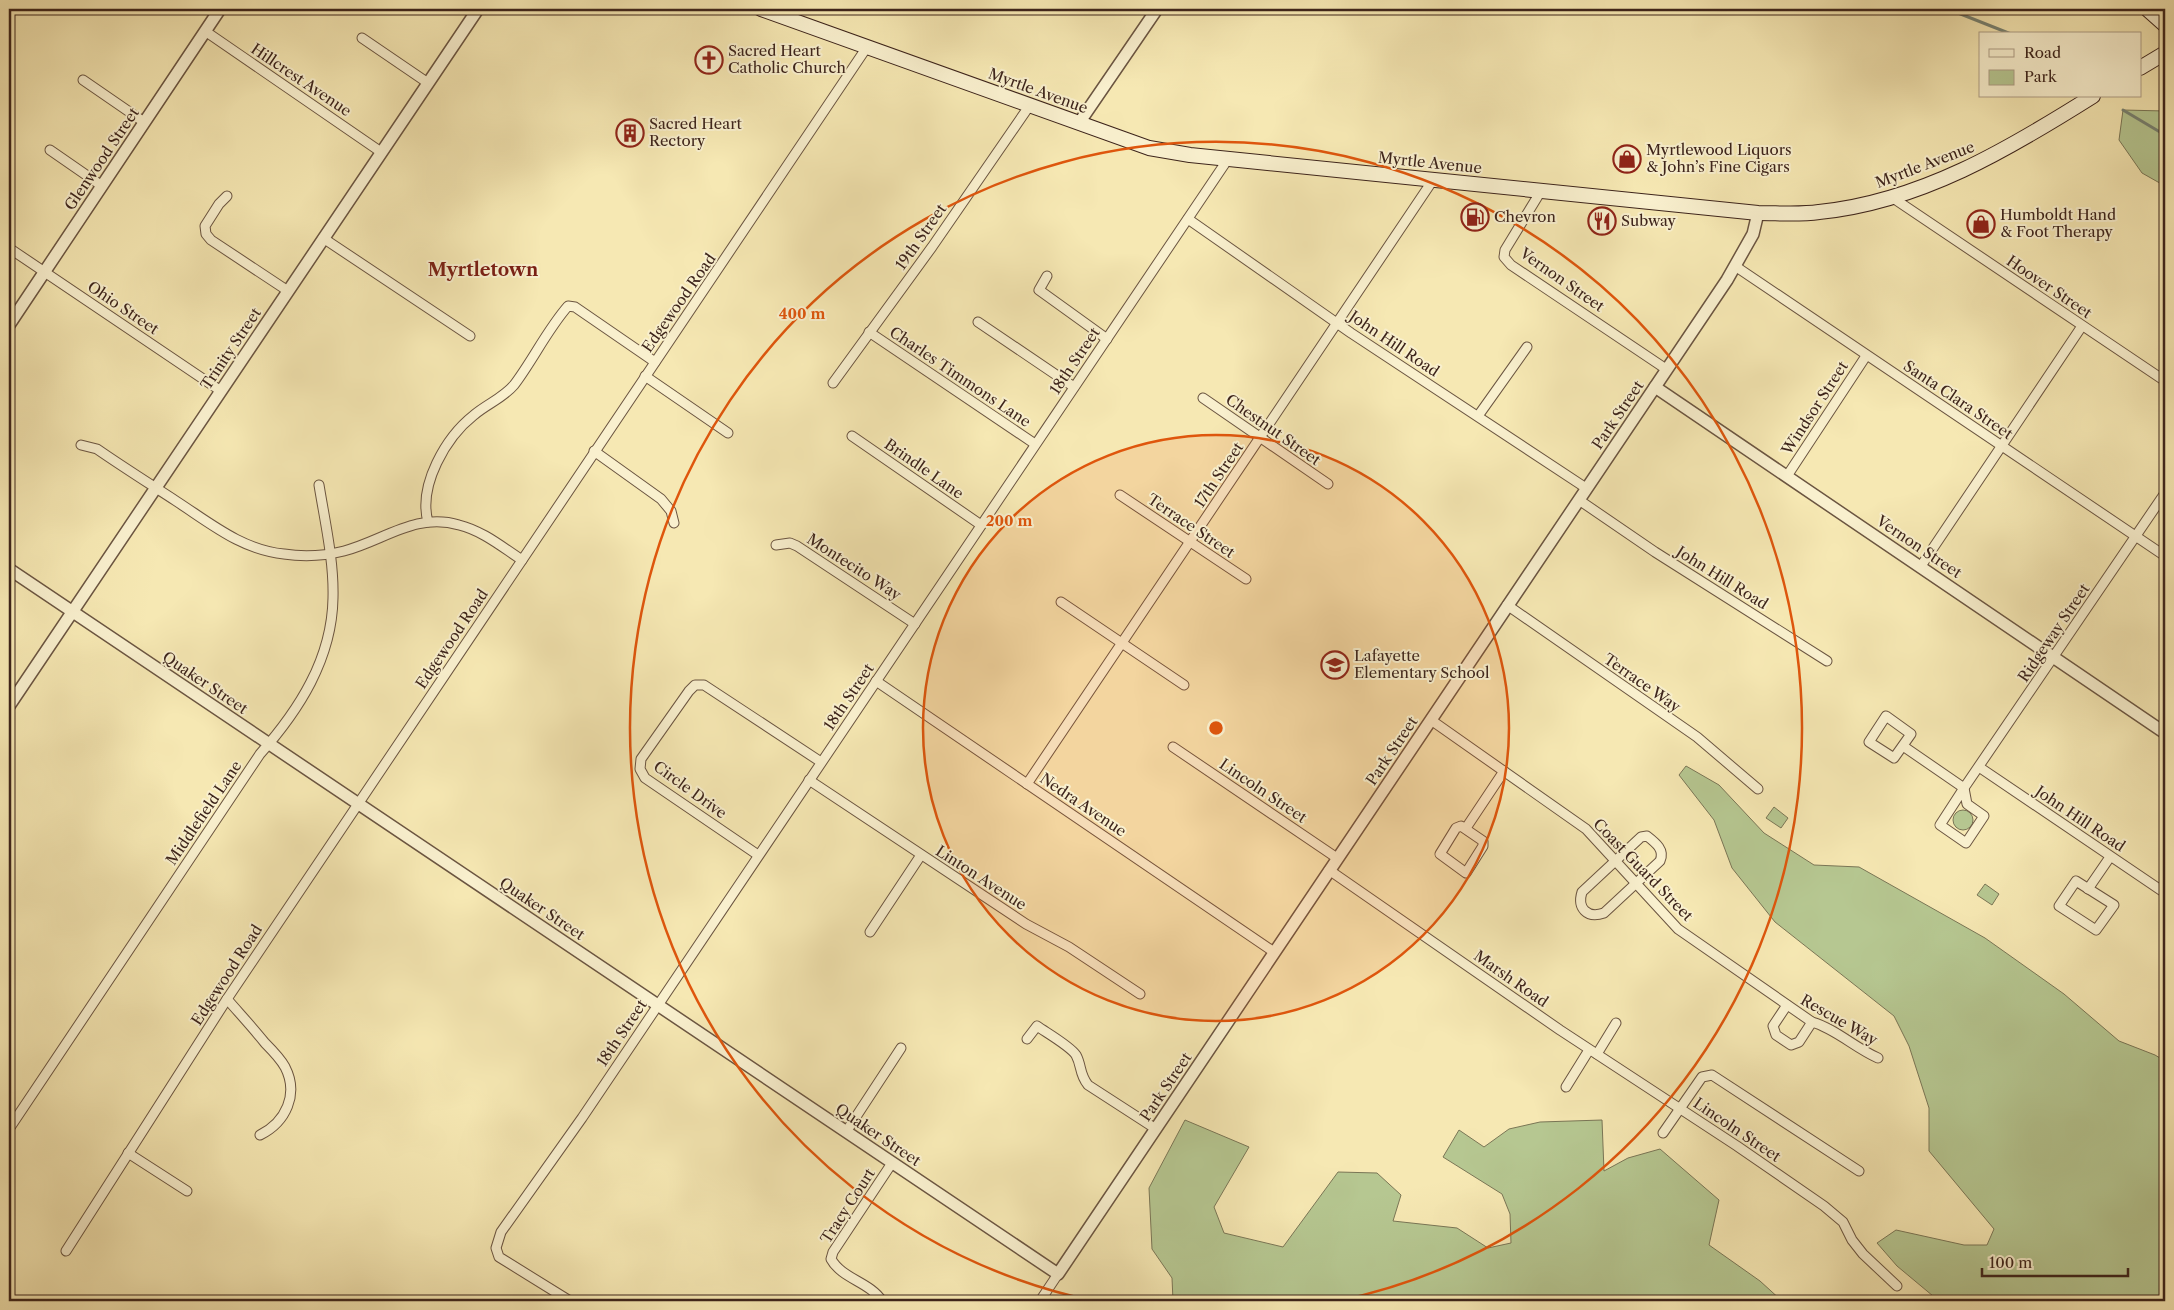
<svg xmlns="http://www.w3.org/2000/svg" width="2174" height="1310" viewBox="0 0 2174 1310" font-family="'Libre Caslon Text',serif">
<rect width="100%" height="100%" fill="#f6e8b3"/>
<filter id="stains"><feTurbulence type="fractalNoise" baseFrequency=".004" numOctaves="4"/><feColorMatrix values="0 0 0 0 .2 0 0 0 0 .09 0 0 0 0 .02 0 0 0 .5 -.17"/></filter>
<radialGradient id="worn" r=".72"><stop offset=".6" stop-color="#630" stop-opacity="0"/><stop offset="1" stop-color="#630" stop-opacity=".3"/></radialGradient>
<g fill="#b6c791" stroke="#7a7656">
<polygon points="2123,110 2165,111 2165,186 2142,173 2119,140"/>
<polygon points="1686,766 1719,785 1764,833 1814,865 1859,867 1985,938 2064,994 2119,1041 2155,1055 2165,1061 2165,1301 1939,1301 1897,1266 1877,1243 1896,1230 1964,1245 1987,1245 1994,1229 1929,1151 1929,1108 1909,1046 1894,1016 1775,922 1732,868 1714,820 1679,775"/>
<polygon points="1774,807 1788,818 1781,828 1766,818"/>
<circle cx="1963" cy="820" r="10"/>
<polygon points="1985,884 1999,894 1992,905 1977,895"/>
<polygon points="1185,1120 1249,1147 1214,1207 1224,1233 1283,1247 1338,1172 1377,1173 1401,1195 1393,1221 1457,1228 1488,1248 1511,1243 1510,1214 1502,1194 1443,1157 1459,1130 1484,1147 1509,1129 1540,1122 1602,1120 1604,1171 1628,1158 1660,1149 1719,1200 1709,1245 1760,1281 1782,1301 1173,1301 1172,1278 1152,1249 1149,1188"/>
</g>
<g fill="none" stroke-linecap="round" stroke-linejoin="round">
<g stroke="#778272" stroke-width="3">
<polyline points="1948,9 2011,34"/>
<polyline points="2123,110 2165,135"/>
</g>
<g stroke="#6b5541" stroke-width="11">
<g id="minor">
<polyline points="205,31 381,152"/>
<polyline points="362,38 428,83"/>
<polyline points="83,80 144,122"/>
<polyline points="50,150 102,186"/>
<polyline points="1541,191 1505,250 1504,257 1511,265 1666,369"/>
<polyline points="227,196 219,204 205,226 206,234 211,240 288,291"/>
<polyline points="1893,198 2165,381"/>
<polyline points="1188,219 1351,333 1586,488"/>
<polyline points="323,238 470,336"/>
<polyline points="9,248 221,391"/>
<polyline points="1735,266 2165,556"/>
<polyline points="1047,276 1039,290 1107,339"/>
<polyline points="978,322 1074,387"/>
<polyline points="869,332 1035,444"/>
<polyline points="645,376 728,433"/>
<polyline points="833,383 932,247 1030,105"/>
<polyline points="1203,398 1328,484"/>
<polyline points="1478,416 1527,347"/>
<polyline points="852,436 981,525"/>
<path d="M81 445 97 449C123 467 150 484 176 501 210 523 242 550 284 554 303 557 324 556 344 551 383 541 416 512 459 525 483 531 502 547 522 560"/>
<polyline points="594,451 661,499 671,511 674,523"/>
<polyline points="1787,476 1866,356"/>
<polyline points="1120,495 1246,579"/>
<polyline points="1579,500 1655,552 1827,661"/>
<path d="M428 522C418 485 446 437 474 415 487 404 503 398 514 385 533 360 547 330 568 306L575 307 655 362"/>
<polyline points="776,545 790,543 797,546 915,624"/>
<polyline points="1921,566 2082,326"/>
<polyline points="1061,602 1184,685"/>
<polyline points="1507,605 1697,737 1758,789"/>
<polyline points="876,681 1274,952"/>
<polygon points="1886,716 1911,734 1894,758 1869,742"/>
<path d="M1431 720 1586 829 1678 929 1812 1022C1836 1029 1855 1048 1878 1058"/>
<polyline points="1903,746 1964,788 2165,493"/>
<polyline points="1173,747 1337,858"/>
<polyline points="1979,767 2165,893"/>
<polyline points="809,780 1026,924 1069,947 1140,994"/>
<polyline points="1027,784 1433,180"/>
<polygon points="1964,788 1967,804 1984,816 1966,843 1940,825"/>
<polygon points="1461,826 1483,841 1483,846 1466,873 1440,854 1456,828"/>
<polyline points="1466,828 1504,771"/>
<path d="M1647 836C1656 843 1665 850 1660 861L1604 913C1587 919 1577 908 1582 892L1641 837Z"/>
<polyline points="758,855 645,778 640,769 641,759 689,691 695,685 704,685 821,762"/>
<polyline points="1329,870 1560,1030 1737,1146 1824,1206 1843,1222 1852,1240 1863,1254 1897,1286"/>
<polygon points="2076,881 2114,905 2096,930 2059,906"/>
<polyline points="2088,889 2110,857"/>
<polyline points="870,932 921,855"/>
<path d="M227 999C240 1014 253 1028 265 1043 272 1050 280 1058 285 1067 299 1094 286 1122 260 1135"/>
<polyline points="1787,1005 1773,1026 1776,1035 1791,1045 1799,1042 1812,1022"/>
<path d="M1027 1039 1037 1026C1047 1033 1070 1046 1076 1055 1082 1066 1079 1074 1088 1085L1156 1129"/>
<polyline points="1597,1054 1616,1023"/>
<polyline points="1566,1087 1589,1050"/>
<path d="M9 1129 260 754C299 710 332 659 333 598 334 561 325 522 319 485"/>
<polyline points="846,1132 901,1048"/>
<polyline points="1663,1133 1702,1077 1712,1075 1859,1171"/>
<polyline points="128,1153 187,1191"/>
<polyline points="66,1251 227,999 867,47"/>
<polyline points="570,1301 499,1257 496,1248 501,1232 582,1118 1228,159"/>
<path d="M882 1301C870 1282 842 1279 831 1259L833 1252 892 1163"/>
<polyline points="1040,1301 1058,1274"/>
</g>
</g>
<g stroke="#6b5541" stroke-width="14">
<g id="tertiary">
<polyline points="1079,123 1157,9"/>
<polyline points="9,325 220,9"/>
<polyline points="1655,387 2165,733"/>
<polyline points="9,569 1058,1274 1727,280 1753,234 1758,213"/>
<polyline points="9,706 478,9"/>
</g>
</g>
<g stroke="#3d241b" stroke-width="16">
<g id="secondary">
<path d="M761 9 1149 148 1190 155 1758 213C1778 213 1799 215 1819 212 1920 202 2009 149 2093 96"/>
<polyline points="2147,9 2165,25"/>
<polyline points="2140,68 2165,53"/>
</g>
</g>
<use href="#minor" stroke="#f9f0ce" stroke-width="9"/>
<use href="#tertiary" stroke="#f9f0ce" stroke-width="11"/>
<use href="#secondary" stroke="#f9f0ce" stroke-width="14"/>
</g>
<circle cx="1216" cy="728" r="293" fill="#df560d" fill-opacity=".12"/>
<g fill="none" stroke="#df560d" stroke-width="2.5">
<circle cx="1216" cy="728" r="293"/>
<path d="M1094 1301A586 586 0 1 1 1338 1301"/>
</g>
<defs>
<g id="church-ring" transform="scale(1.4375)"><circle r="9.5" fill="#f9f0ce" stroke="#8f2418" stroke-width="1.5"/><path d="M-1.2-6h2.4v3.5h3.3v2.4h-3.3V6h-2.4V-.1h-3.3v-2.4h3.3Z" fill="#8f2418"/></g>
<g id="building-ring" transform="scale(1.4375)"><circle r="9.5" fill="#f9f0ce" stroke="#8f2418" stroke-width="1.5"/><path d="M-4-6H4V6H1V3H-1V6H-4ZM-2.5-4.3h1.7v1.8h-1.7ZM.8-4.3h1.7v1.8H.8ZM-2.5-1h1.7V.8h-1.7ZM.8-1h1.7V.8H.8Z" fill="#8f2418"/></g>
<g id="shop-ring" transform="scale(1.4375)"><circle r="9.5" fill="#f9f0ce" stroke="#8f2418" stroke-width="1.5"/><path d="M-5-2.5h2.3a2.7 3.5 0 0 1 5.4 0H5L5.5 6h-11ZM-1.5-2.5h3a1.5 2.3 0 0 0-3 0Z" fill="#8f2418"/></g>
<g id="fuel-ring" transform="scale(1.4375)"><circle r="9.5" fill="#f9f0ce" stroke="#8f2418" stroke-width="1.5"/><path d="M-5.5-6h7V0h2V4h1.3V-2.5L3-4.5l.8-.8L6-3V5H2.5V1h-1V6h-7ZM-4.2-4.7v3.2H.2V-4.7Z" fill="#8f2418"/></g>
<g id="restaurant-ring" transform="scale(1.4375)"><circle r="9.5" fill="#f9f0ce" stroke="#8f2418" stroke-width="1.5"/><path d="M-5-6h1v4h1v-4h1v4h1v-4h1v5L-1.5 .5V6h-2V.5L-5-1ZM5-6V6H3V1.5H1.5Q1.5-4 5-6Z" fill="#8f2418"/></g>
<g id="school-ring" transform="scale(1.4375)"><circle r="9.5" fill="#f9f0ce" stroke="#8f2418" stroke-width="1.5"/><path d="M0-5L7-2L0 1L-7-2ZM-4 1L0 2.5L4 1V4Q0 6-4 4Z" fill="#8f2418"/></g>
</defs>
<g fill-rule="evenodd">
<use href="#church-ring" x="709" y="60"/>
<use href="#building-ring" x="630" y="133"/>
<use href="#shop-ring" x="1627" y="159"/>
<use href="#fuel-ring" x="1475" y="217"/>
<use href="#restaurant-ring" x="1602" y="221"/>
<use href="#shop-ring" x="1981" y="224"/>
<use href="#school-ring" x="1335" y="665"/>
</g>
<g text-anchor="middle" stroke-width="4" stroke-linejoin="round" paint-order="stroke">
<g font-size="15" fill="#3d241b" stroke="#f9f0ce" text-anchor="start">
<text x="728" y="56">Sacred Heart<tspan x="728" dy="17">Catholic Church</tspan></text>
<text x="649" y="129">Sacred Heart<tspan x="649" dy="17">Rectory</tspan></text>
<text x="1646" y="155">Myrtlewood Liquors<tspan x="1646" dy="17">&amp; John’s Fine Cigars</tspan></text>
<text x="2000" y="220">Humboldt Hand<tspan x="2000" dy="17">&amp; Foot Therapy</tspan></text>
<text x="1494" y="222">Chevron</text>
<text x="1621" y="226">Subway</text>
<text x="1354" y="661">Lafayette<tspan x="1354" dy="17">Elementary School</tspan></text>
</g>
<g font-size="15" fill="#3d241b" stroke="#f9f0ce">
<text transform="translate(301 80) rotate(34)" y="5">Hillcrest Avenue</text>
<text transform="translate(1038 91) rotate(20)" y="5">Myrtle Avenue</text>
<text transform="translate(102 159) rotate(-56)" y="5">Glenwood Street</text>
<text transform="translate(1430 163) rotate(6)" y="5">Myrtle Avenue</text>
<text transform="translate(1925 165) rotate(-21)" y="5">Myrtle Avenue</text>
<text transform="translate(921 237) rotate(-55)" y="5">19th Street</text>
<text transform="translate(1562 280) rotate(35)" y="5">Vernon Street</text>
<text transform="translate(2049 287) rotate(34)" y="5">Hoover Street</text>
<text transform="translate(679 303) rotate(-55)" y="5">Edgewood Road</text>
<text transform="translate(123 308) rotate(34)" y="5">Ohio Street</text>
<text transform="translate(1394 344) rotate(34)" y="5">John Hill Road</text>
<text transform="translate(231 349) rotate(-56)" y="5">Trinity Street</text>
<text transform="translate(1075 361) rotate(-56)" y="5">18th Street</text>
<text transform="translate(960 377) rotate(34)" y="5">Charles Timmons Lane</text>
<text transform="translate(1958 400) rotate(34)" y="5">Santa Clara Street</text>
<text transform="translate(1815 408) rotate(-57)" y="5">Windsor Street</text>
<text transform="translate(1618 415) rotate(-56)" y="5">Park Street</text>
<text transform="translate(1273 430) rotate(35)" y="5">Chestnut Street</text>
<text transform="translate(924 469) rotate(35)" y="5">Brindle Lane</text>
<text transform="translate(1219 475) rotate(-56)" y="5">17th Street</text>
<text transform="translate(1191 526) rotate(34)" y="5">Terrace Street</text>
<text transform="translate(1919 547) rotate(34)" y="5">Vernon Street</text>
<text transform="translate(854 567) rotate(33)" y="5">Montecito Way</text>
<text transform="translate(1722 578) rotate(32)" y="5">John Hill Road</text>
<text transform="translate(2054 633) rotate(-56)" y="5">Ridgeway Street</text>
<text transform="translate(452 639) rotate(-56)" y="5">Edgewood Road</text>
<text transform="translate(205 683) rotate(34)" y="5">Quaker Street</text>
<text transform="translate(1642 683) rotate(35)" y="5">Terrace Way</text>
<text transform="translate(849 697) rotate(-56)" y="5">18th Street</text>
<text transform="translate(1392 751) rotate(-56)" y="5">Park Street</text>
<text transform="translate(690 790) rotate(36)" y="5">Circle Drive</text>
<text transform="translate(1263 791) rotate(34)" y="5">Lincoln Street</text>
<text transform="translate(1083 805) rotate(34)" y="5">Nedra Avenue</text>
<text transform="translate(204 813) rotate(-56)" y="5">Middlefield Lane</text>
<text transform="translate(2080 819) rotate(34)" y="5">John Hill Road</text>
<text transform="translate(1643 870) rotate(46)" y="5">Coast Guard Street</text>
<text transform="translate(981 878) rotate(33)" y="5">Linton Avenue</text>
<text transform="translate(542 909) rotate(34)" y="5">Quaker Street</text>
<text transform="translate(227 975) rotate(-57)" y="5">Edgewood Road</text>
<text transform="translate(1511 979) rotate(35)" y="5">Marsh Road</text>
<text transform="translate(1839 1020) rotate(30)" y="5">Rescue Way</text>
<text transform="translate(622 1033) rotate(-56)" y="5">18th Street</text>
<text transform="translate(1166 1087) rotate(-56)" y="5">Park Street</text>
<text transform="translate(1737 1130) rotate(34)" y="5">Lincoln Street</text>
<text transform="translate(878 1135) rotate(34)" y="5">Quaker Street</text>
<text transform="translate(848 1206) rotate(-57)" y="5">Tracy Court</text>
</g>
<g font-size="18" font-weight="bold" fill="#7a1f14" stroke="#f9f0ce">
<text x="483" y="276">Myrtletown</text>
</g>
</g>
<circle cx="1216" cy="728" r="8" fill="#df560d" stroke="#f9f0ce" stroke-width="2.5"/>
<g font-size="15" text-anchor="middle" font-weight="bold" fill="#df560d" stroke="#f9f0ce" stroke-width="4" stroke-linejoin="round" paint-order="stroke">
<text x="802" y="319">400 m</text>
<text x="1009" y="526">200 m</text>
</g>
<rect width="2174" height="1310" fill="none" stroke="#f6e8b3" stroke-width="30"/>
<rect x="10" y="10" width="2154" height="1290" fill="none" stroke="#3d241b" stroke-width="2.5"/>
<rect x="15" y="15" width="2144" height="1280" fill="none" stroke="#3d241b"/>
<rect x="1979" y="32" width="162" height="65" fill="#f9f0ce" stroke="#ae9e86"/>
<rect x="1989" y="49" width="25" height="8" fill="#f9f0ce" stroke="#ae9e86"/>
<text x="2024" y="58" font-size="15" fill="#3d241b">Road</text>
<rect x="1989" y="70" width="25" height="15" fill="#b6c791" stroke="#ae9e86"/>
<text x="2024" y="82" font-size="15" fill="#3d241b">Park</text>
<path d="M1982 1268v8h146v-8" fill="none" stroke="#3d241b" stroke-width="2.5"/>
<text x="1989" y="1268" font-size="15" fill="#3d241b" stroke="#f9f0ce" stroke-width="4" paint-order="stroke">100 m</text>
<rect width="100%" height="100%" filter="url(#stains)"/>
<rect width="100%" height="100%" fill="url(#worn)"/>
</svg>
